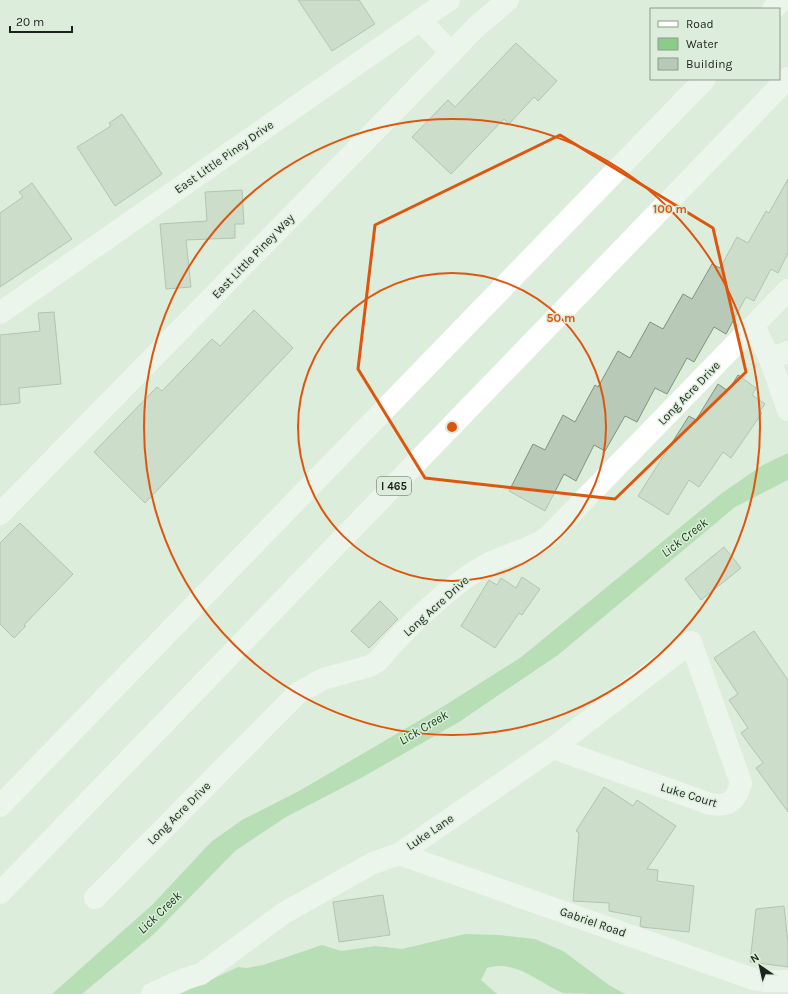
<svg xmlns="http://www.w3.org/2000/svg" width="788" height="994" viewBox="0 0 788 994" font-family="Karla,sans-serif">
<rect width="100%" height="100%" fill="#dceddb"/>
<g fill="#8ccc8a">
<polygon points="788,453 788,480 735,507 558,655 503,692 459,722 361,778 286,817 235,851 154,934 82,994 52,994 153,904 211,842 242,820 299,791 439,709 520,658 722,493 763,465"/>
<path d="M465 934 499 935 535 939 563 951 609 985 625 994C614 994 570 994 563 993 539 983 516 959 487 968L481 980 497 994H180L238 967 247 968 263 965 322 945 341 951 375 946 402 949Z"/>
</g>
<g fill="#b8c9b7" stroke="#829281">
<polygon points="298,0 359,0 375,24 332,51"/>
<polygon points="516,43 557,81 538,101 534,97 509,124 504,119 451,174 412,137 448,100 455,107"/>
<polygon points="122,114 162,174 115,206 77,147 111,126 109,123"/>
<polygon points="788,179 788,253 778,273 771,269 754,301 746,297 726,334 714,327 694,362 687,358 667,394 655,388 637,422 625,416 605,451 594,445 576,481 564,474 545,511 509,491 533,444 545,450 563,415 575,422 595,385 598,387 618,351 630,358 650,322 663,329 683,294 692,299 712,264 720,268 737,237 748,243 766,211 769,213"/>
<polygon points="32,183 72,239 0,287 0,213 23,197 19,192"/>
<polygon points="242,190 244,224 235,224 235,238 186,240 191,287 166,289 160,224 207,221 205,192"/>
<polygon points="254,310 293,348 145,503 94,452 157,387 162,391 212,339 220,346"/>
<polygon points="54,312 61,384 19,388 20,403 0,405 0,335 40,331 38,313"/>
<polygon points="738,375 756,388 752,395 765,404 760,411 762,413 731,458 723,452 699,487 689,480 668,515 638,496 689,416 696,420 718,384 728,391"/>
<polygon points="20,523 73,574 24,625 26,626 14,638 0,624 0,543"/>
<polygon points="724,547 741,568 701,600 685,579"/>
<polygon points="522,577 540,589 522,615 519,613 495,648 461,626 489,580 497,585 501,578 516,588"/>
<polygon points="380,601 398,619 369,648 351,631"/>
<polygon points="754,631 788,680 788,812 756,768 763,763 741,733 748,728 729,700 738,694 714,658"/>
<polygon points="604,787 633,806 637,800 676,826 647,869 658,870 657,881 694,886 689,932 642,927 640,926 641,917 609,911 609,903 573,901 579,833 576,831"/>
<polygon points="383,895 390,935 339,942 333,902"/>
<polygon points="784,906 788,943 788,967 750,962 756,909"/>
</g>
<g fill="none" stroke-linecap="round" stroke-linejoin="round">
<g stroke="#fff" stroke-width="22">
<polyline points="420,20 451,53"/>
<polyline points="0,313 449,0"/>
<polyline points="754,326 770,359 788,410"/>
<polyline points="770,359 788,352"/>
<polyline points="0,514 451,53 475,28 508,0"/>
<polyline points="399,854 753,979 767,981 788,981"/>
<path d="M95 898 298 693 323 679 370 666 378 661C403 630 455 580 490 563 510 553 530 550 548 537L788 290"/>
<path d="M152 994 184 979 201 974 284 913 373 863 399 854 553 748 691 642 741 783C736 801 729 807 710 804L553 748"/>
</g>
<g stroke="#fff" stroke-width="22">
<polyline points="773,9 782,0"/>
<polyline points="0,806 705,79"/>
<polyline points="0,893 788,78"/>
</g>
</g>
<path d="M0 0H788V994H0ZM560 135 713 228 746 372 615 499 425 478 358 369 375 225Z" fill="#dceddb" fill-opacity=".55" fill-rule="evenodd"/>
<path fill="none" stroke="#de560d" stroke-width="3" stroke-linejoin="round" d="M560 135 713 228 746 372 615 499 425 478 358 369 375 225Z"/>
<g fill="none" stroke="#de560d" stroke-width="2">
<circle cx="452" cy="427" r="154"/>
<circle cx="452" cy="427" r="308"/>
</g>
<g text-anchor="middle" stroke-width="3" stroke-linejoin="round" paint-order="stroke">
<rect fill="#dceddb" stroke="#566055" stroke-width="1" x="377" y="477" width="34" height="18" rx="3"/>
<g font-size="11" font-weight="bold" fill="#1c231c">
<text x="394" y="490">I 465</text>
</g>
<g font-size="12" fill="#1c231c" stroke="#dceddb">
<text transform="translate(224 157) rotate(-35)" y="4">East Little Piney Drive</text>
<text transform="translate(253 256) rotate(-46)" y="4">East Little Piney Way</text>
<text transform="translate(689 393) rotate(-46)" y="4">Long Acre Drive</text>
<text transform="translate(436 606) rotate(-42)" y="4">Long Acre Drive</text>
<text transform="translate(689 795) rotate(17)" y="4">Luke Court</text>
<text transform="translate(179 813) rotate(-45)" y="4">Long Acre Drive</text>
<text transform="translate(430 832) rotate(-34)" y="4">Luke Lane</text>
<text transform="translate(593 922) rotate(19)" y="4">Gabriel Road</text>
</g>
<g font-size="13" font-style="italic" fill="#133f14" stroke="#dceddb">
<text transform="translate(684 537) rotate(-38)" y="5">Lick Creek</text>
<text transform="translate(423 727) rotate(-31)" y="5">Lick Creek</text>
<text transform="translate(159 912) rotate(-44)" y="5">Lick Creek</text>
</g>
</g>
<circle cx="452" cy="427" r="6" fill="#de560d" stroke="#dceddb" stroke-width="2"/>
<g font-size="12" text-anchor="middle" font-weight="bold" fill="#de560d" stroke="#dceddb" stroke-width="3" stroke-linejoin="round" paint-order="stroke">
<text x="670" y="213">100 m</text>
<text x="561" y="322">50 m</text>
</g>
<rect x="650" y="8" width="130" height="72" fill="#dceddb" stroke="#8f9c8f"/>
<rect x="658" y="21" width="20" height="6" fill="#ffffff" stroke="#8f9c8f"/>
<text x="686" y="28" font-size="12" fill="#1c231c">Road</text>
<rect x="658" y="38" width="20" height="12" fill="#8ccc8a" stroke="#8f9c8f"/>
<text x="686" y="48" font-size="12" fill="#1c231c">Water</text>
<rect x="658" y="58" width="20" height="12" fill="#b8c9b7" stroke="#8f9c8f"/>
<text x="686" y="68" font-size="12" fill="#1c231c">Building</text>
<g transform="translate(760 966) rotate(326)" stroke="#dceddb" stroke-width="3" paint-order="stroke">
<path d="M0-3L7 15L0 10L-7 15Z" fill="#1c231c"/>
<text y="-6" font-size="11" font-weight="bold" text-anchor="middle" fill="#1c231c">N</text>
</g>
<path d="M10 26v6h62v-6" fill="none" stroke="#1c231c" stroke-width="2"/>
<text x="16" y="26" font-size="12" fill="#1c231c" stroke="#dceddb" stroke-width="3" paint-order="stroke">20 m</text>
</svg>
